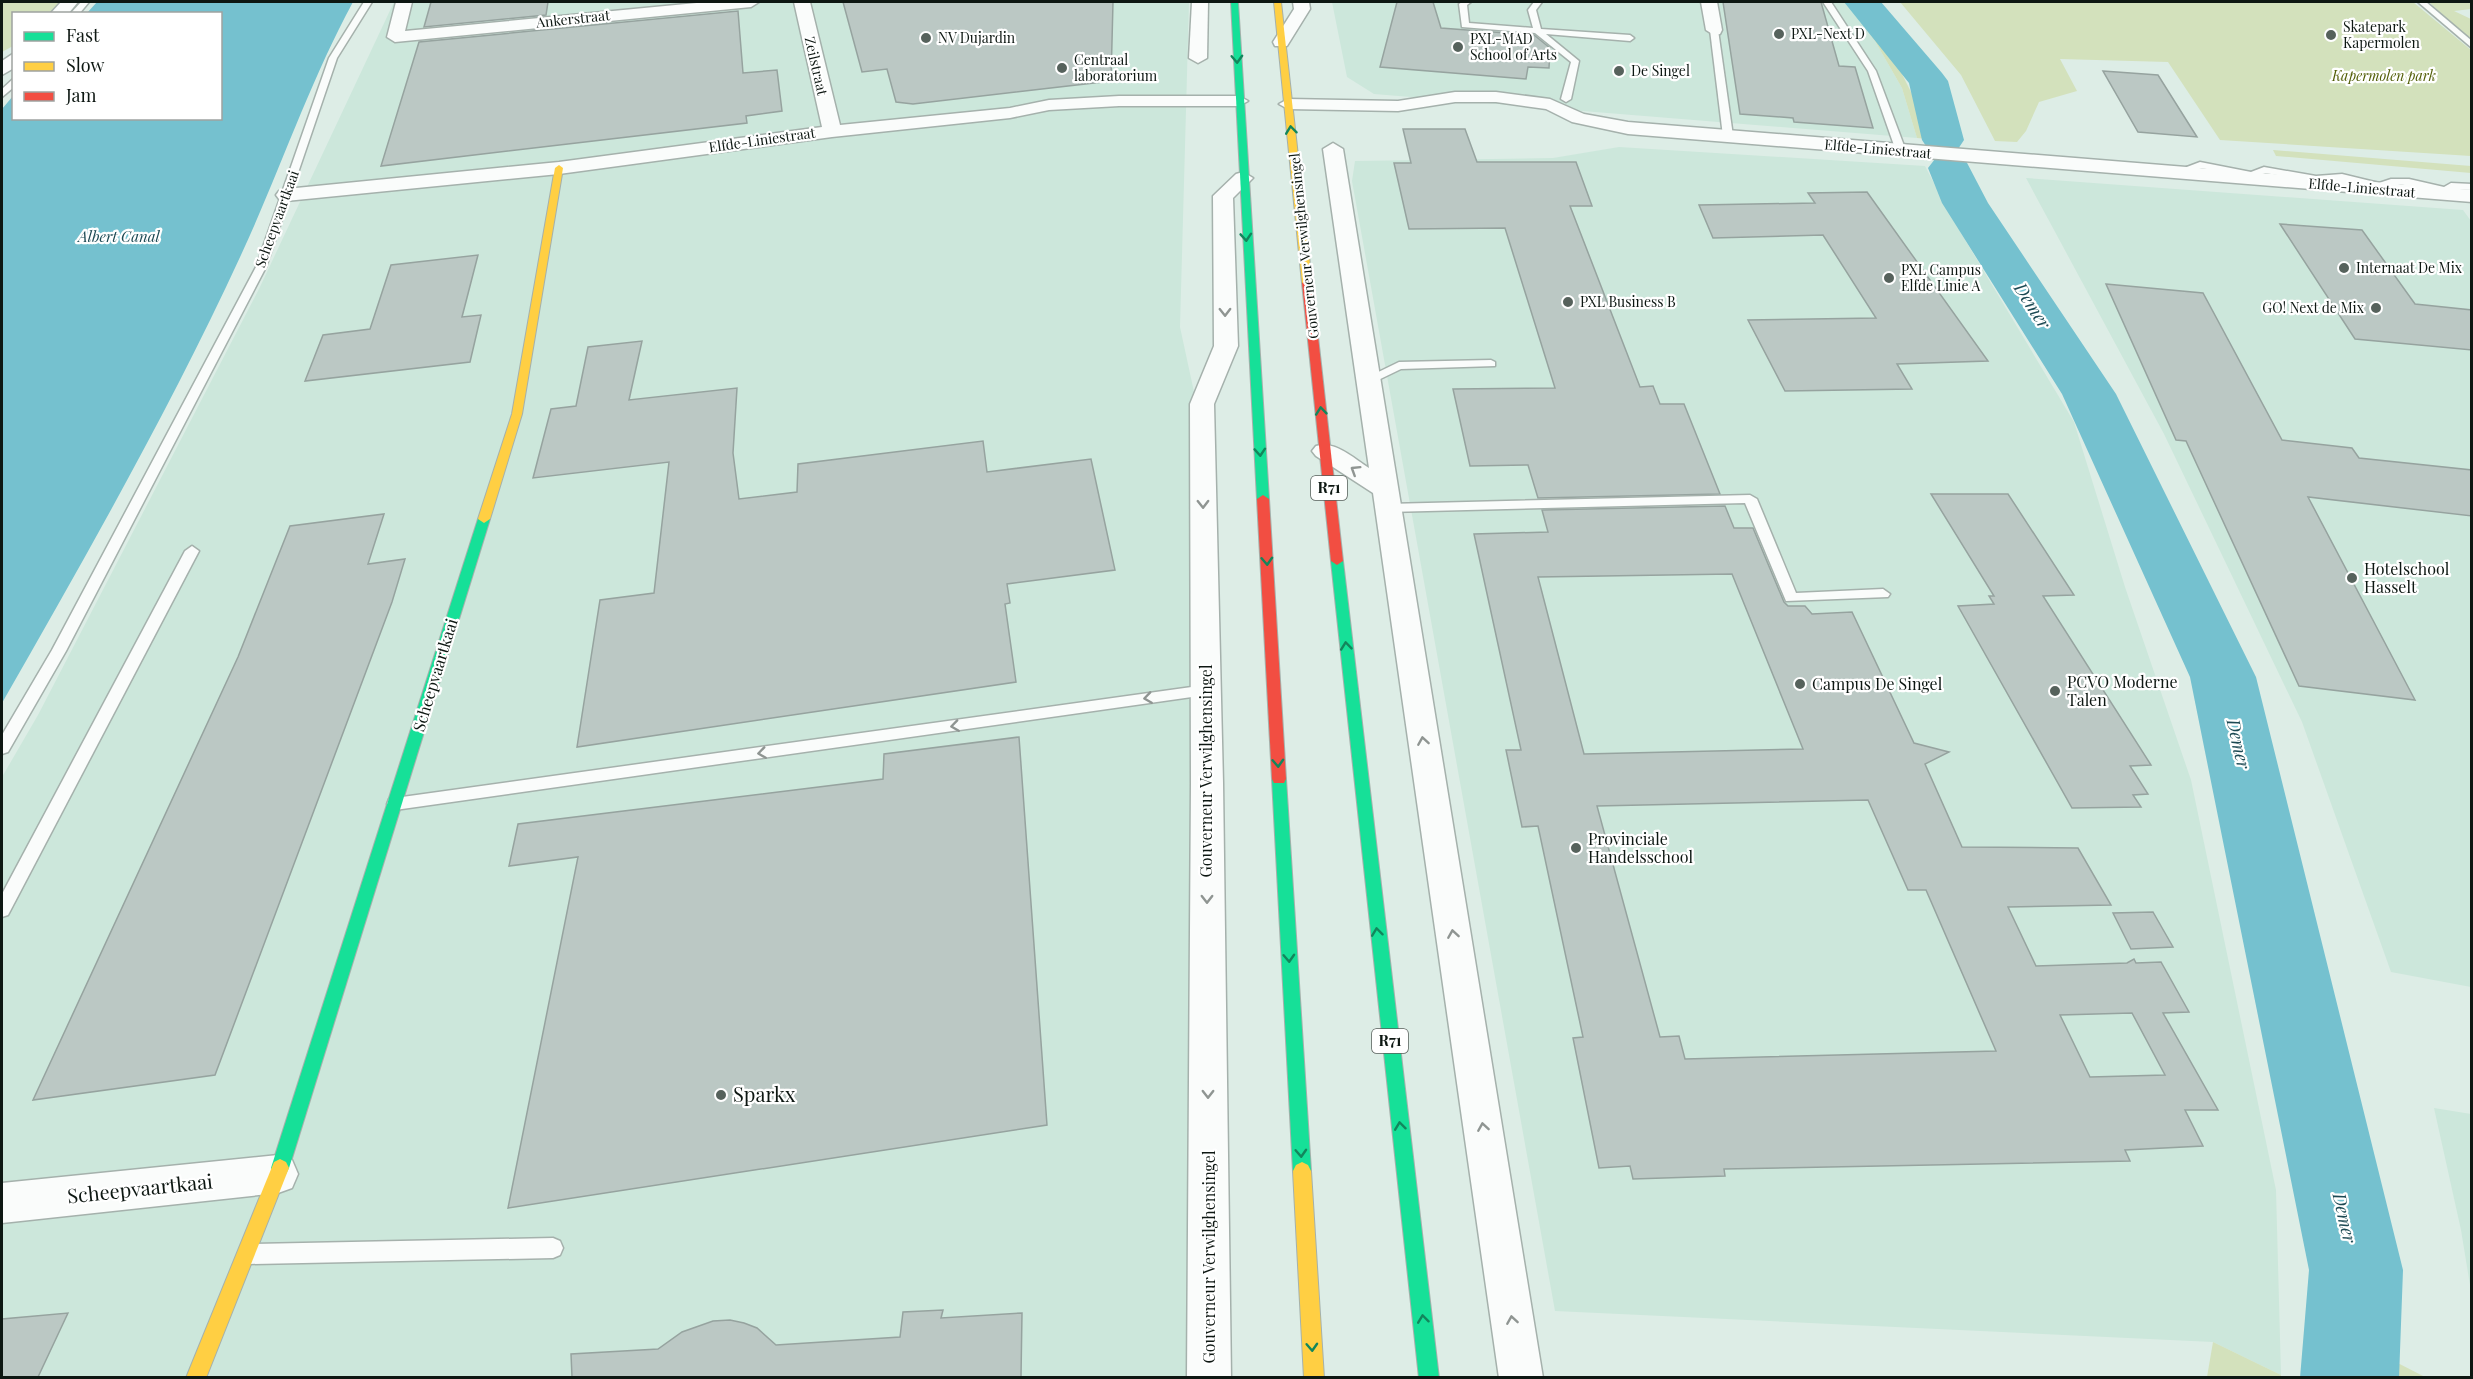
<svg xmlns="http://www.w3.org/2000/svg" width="2473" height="1379" viewBox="0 0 2473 1379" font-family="'Playfair Display',serif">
<rect width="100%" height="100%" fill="#ddede6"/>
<g fill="#cce7db">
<polygon points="394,2 1189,2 1180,327 1194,392 1190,1377 2,1378 2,777 38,715 259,289"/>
<polygon points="1332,2 1846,2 1875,41 1902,88 1917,138 1374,94 1347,77"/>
<polygon points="1619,147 1925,166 1952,218 2074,422 2125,587 2191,780 2276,1190 2281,1375 2213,1342 1555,1311 1352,181 1355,161 1553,158"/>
<polygon points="2026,178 2463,210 2471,221 2471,987 2391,972 2302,722 2164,434"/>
<polygon points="2434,1108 2471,1114 2471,1291 2461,1230"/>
</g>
<g fill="#d3e1bc">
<polygon points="2,2 62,2 50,13 14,14 13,46 2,52"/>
<polygon points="1846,2 1851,2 1886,42 1918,106 1928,139 1917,138 1902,88 1875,41"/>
<polygon points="1900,2 2413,2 2471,50 2471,156 2220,140 2168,62 2060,59 2077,91 2039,102 2026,131 2017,142 1995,141 1961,75"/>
<polygon points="2429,2 2471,2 2471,9 2454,11 2471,19 2471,41"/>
<polygon points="2273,150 2471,166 2471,173 2276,156"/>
<polygon points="2213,1342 2281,1375 2281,1377 2207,1377"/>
<polygon points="2384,1356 2425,1377 2379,1377"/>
</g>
<path fill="#75c1cf" d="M97 2H353C309 83 280 171 241 255 170 409 86 556 2 703V109L13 96 14 118H220V14L87 13Z"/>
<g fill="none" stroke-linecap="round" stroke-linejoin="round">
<g fill="#75c1cf" fill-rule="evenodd">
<polygon points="1844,2 1881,2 1942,73 1948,81 1964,140 1958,149 1943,153 1928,149 1922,140 1909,83"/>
<polygon points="1950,155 1965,159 1988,203 2116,394 2256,677 2403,1270 2399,1378 2300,1378 2309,1270 2190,677 2062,394 1942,203 1928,168 1935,159"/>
</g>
</g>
<g fill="#bbc8c4" stroke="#96a39f" stroke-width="1.5" fill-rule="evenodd">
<polygon points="431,2 548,2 546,15 424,27"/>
<polygon points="843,2 1113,2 1111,81 913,104 896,102 887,69 862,72"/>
<polygon points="1397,2 1433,2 1441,28 1534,35 1550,48 1549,68 1528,67 1526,79 1380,67"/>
<polygon points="1723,2 1821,2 1839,66 1855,67 1873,128 1794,122 1793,118 1740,114"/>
<polygon points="738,11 743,73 777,70 782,111 746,116 747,123 381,166 419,42"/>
<polygon points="2103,71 2158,75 2197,137 2138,132"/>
<polygon points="1403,129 1465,129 1477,162 1576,162 1592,206 1570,206 1640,387 1653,386 1660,404 1684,404 1720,494 1538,498 1528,465 1470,466 1453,389 1555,388 1505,228 1409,229 1394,163 1411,163"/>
<polygon points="1867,192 1988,361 1897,364 1912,389 1785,391 1748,320 1876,318 1823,235 1713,238 1699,205 1815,203 1808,193"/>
<polygon points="2280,224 2362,230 2415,304 2472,310 2472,350 2355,339"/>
<polygon points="478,255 462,317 481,315 470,362 305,381 323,335 370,329 391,265"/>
<polygon points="2106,284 2203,293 2282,440 2352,448 2359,458 2472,470 2472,516 2308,497 2415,700 2299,686 2186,441 2176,440"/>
<polygon points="642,341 629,400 737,388 733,453 739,499 797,492 798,464 983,441 987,472 1091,459 1115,570 1007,584 1010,603 1005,604 1016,682 577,747 600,600 654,593 669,462 533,478 551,409 576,406 588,347"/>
<polygon points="1931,494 2008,494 2074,595 2043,596 2151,765 2130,766 2148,794 2133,795 2141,807 2072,808 1958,606 1994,604 1989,596 1994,596"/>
<path d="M1725 506 1734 528H1753L1784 602 1788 606H1805L1812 614 1852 612 1914 743 1949 752 1925 764 1962 847 2078 848 2111 905 2008 907 2036 966 2127 963 2134 959 2136 963 2161 962 2189 1012 2163 1013 2218 1110H2185L2203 1146 2125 1150 2130 1161 1724 1169 1725 1176 1633 1179 1630 1166 1599 1168 1573 1038 1583 1037 1538 826 1522 827 1506 750H1521L1474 534 1548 532 1542 510ZM1732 574 1803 749 1584 754 1538 577ZM1868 800 1908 890H1926L1996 1051 1685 1059 1679 1036 1660 1037 1597 806ZM2132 1013 2165 1075 2090 1077 2060 1015Z"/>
<polygon points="384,514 368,564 405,559 392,602 215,1075 33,1100 238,657 290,526"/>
<polygon points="1019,737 1047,1125 508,1208 578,857 509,866 518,824 883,779 884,754"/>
<polygon points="2153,912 2173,947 2131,949 2113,913"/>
<polygon points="943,1310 941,1318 1022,1313 1021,1377 572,1377 571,1354 658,1349 682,1332 713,1321 730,1320 744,1323 757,1328 776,1345 900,1337 903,1312"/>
<polygon points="68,1313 38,1377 2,1377 2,1319"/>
</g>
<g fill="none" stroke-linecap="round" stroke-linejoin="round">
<g stroke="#a5b1ac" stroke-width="3">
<g id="lane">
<polygon points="81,2 89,2 79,14 70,14"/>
<polygon points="364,2 372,2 337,58 266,267 66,651 8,752 2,754 2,735 52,650 256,267 329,58"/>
<polygon points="1462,2 1471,2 1467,5 1469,23 1533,28 1528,10 1534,2 1542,2 1536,10 1541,29 1630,35 1634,38 1630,41 1546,34 1579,61 1571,99 1566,102 1561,99 1571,62 1535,33 1462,27 1459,4"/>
<polygon points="1823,2 1831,2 1876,71 1906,151 1904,153 1896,151 1868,71"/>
<polygon points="2418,2 2426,2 2472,41 2472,48"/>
<polygon points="1714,28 1718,30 1733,136 1728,139 1723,136 1710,30"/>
<polygon points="14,78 14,87 2,97 2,89"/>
<path d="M2200 162 2251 172 2264 167 2316 176 2342 174 2379 183 2391 179H2409L2444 187 2451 183 2472 184V190L2453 189 2442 197 2437 194 2439 192 2400 184 2386 186 2375 192 2370 189 2372 187C2343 180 2337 177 2309 186L2304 183 2307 180 2265 173 2243 181 2238 178 2241 175 2201 168 2176 176 2171 173Z"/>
<polygon points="1491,360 1495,362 1495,366 1401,369 1372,383 1368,384 1362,380 1399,362"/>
<polygon points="1750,495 1757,499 1796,593 1883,589 1890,594 1888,597 1786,601 1745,503 1388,512 1381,508 1388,504"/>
<polygon points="192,546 199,551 8,915 2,917 2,894 185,551"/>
<polygon points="1206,685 1214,690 1206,695 395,810 389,809 387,804 389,799 395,798"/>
<polygon points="553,1238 560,1241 563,1248 560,1255 553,1258 248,1264 241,1261 238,1254 241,1247 248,1244"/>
</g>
</g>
<g stroke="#a5b1ac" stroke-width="3">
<g id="street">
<polygon points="61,2 78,2 68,14 50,14"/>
<polygon points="396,2 412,2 405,31 707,2 759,2 751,7 395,42 387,37"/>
<polygon points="794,2 810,2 840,125 1010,108 1049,100 1119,96 1239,96 1248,101 1239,106 1119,106 1049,110 1010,118 832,137 559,174 286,201 279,199 276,195 279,191 286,189 559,162 822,127"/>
<polygon points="1192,2 1208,2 1207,58 1198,63 1189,58"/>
<polygon points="1293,2 1309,2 1310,9 1287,46 1275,46 1273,42 1294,9"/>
<polygon points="1701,2 1717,2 1722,30 1720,34 1714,35 1706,30"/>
<polygon points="14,53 14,68 2,75 2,61"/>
<polygon points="1455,92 1496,92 1550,99 1584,114 1628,122 2472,190 2472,202 1628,134 1572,122 1546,109 1496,102 1455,102 1398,111 1288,109 1279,104 1288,99 1398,101"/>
<path d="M1333 143 1343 149 1543 1378H1499L1373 493 1316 456 1312 451 1316 446C1336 441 1353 458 1369 468L1323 149Z"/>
<polygon points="1243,172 1253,178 1233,198 1238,346 1214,404 1223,783 1231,1378 1187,1378 1191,783 1190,404 1214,346 1213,196 1236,174"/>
<polygon points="278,1155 292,1160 298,1174 292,1188 278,1193 2,1223 2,1183"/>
</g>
</g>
<g stroke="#a5b1ac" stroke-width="2">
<g id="fast">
<polygon points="1231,2 1238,2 1269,499 1263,503 1257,499"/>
<polygon points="484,515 490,519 289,1168 286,1174 280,1177 274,1174 271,1168 478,519"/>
<polygon points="1337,557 1343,561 1439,1378 1419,1378 1331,561"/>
<polygon points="1279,773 1284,775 1286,779 1311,1171 1308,1177 1302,1180 1296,1177 1293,1171 1272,779 1274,775"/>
</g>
</g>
<g stroke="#a5b1ac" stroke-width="2">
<g id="slow">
<polygon points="1274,2 1281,2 1312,283 1307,286 1302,283"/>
<polygon points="559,165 563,168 522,414 490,519 484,523 478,519 512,414 555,168"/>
<polygon points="280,1159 286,1162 289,1168 206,1378 186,1378 274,1162"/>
<polygon points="1302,1162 1308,1165 1311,1171 1324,1378 1304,1378 1293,1171 1296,1165"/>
</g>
</g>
<g stroke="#a5b1ac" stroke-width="2">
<g id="jam">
<polygon points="1307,280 1312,283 1343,561 1337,565 1331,561 1302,283"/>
<polygon points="1263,495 1269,499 1286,779 1284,783 1274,783 1272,779 1257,499"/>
</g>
</g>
<use href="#lane" fill="#fafcfb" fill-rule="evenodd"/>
<use href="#street" fill="#fafcfb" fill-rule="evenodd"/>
<use href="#fast" fill="#16e098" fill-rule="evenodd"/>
<use href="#slow" fill="#ffcf43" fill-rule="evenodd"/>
<use href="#jam" fill="#f24e42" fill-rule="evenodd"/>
</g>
<defs><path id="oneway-chevron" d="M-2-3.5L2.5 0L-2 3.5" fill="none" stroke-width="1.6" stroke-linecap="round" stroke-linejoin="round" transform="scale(1.5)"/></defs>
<g stroke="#12865c">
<use href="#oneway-chevron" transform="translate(1237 59) rotate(88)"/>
<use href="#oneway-chevron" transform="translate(1291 130) rotate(-97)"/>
<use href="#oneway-chevron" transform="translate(1246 237) rotate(86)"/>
<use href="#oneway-chevron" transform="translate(1321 411) rotate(-96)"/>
<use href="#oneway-chevron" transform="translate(1260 452) rotate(86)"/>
<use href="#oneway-chevron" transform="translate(1267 561) rotate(87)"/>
<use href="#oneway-chevron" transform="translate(1346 646) rotate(-96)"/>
<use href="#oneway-chevron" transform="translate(1278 763) rotate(87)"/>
<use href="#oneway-chevron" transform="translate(1377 932) rotate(-97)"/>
<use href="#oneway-chevron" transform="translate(1289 958) rotate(87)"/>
<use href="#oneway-chevron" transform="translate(1400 1126) rotate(-97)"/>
<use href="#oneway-chevron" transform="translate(1301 1153) rotate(87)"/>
<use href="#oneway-chevron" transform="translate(1423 1319) rotate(-97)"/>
<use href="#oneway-chevron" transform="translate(1312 1347) rotate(87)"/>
</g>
<g stroke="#8f9592">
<use href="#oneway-chevron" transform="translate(1225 312) rotate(89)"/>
<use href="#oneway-chevron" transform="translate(1355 470) rotate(-148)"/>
<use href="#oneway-chevron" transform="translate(1203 504) rotate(89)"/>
<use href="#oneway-chevron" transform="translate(1148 698) rotate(172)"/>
<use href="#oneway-chevron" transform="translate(955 726) rotate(172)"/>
<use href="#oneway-chevron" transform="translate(1423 741) rotate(-99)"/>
<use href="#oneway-chevron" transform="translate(762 753) rotate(172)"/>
<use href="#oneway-chevron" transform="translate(1207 899) rotate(90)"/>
<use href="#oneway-chevron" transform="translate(1453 934) rotate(-99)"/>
<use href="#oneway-chevron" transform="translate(1208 1094) rotate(90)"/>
<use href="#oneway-chevron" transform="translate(1483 1127) rotate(-99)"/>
<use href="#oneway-chevron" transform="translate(1512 1320) rotate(-99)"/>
</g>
<g fill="#56625c" stroke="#fff" stroke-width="2">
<circle cx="1779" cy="34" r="6"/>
<circle cx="2331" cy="35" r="6"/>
<circle cx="926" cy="38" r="6"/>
<circle cx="1458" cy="47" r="6"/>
<circle cx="1062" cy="68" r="6"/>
<circle cx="1619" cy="71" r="6"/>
<circle cx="2344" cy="268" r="6"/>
<circle cx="1889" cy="278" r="6"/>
<circle cx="1568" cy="302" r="6"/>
<circle cx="2376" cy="308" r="6"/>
<circle cx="2352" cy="578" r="6"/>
<circle cx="1800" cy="684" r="6"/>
<circle cx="2055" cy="691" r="6"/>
<circle cx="1576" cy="848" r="6"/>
<circle cx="721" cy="1095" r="6"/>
</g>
<g text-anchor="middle" stroke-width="4.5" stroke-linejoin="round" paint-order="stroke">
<g font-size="14" fill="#0d1712" stroke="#fff">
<text transform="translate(573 19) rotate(-6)" y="5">Ankerstraat</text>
<text transform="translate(816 66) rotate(77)" y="5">Zeilstraat</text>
<text transform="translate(762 140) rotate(-8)" y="5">Elfde-Liniestraat</text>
<text transform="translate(1878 149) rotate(5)" y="5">Elfde-Liniestraat</text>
<text transform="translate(2362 188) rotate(5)" y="5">Elfde-Liniestraat</text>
<text transform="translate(277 219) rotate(-70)" y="5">Scheepvaartkaai</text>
<text transform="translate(1304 246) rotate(-96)" y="5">Gouverneur Verwilghensingel</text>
</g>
<g font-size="14" fill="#0d1712" stroke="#fff" text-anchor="start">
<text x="2343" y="32">Skatepark<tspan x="2343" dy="16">Kapermolen</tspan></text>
<text x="1791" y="39">PXL-Next D</text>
<text x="938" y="43">NV Dujardin</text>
<text x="1470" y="44">PXL-MAD<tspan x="1470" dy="16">School of Arts</tspan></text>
<text x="1074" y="65">Centraal<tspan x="1074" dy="16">laboratorium</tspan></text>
<text x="1631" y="76">De Singel</text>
<text x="2356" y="273">Internaat De Mix</text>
<text x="1901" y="275">PXL Campus<tspan x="1901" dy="16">Elfde Linie A</tspan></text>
<text x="1580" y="307">PXL Business B</text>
<text x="2364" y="313" text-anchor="end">GO! Next de Mix</text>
</g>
<g font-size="14" font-style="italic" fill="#525e07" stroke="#fff">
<text x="2384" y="81">Kapermolen park</text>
</g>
<g font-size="15" font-style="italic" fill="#1c4953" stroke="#fff">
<text x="119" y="242">Albert Canal</text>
</g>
<g fill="#fff" stroke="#565d59" stroke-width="1.5">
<rect x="1311" y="476" width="36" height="24" rx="4.5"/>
<rect x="1372" y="1029" width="36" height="24" rx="4.5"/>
</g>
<g font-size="15" font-weight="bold" fill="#0d1712">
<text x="1329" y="493">R71</text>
<text x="1390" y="1046">R71</text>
</g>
<g font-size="16" fill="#0d1712" stroke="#fff" text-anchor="start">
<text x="2364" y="575">Hotelschool<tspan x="2364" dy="18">Hasselt</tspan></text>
<text x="2067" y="688">PCVO Moderne<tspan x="2067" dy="18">Talen</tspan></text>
<text x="1812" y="690">Campus De Singel</text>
<text x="1588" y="845">Provinciale<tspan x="1588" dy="18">Handelsschool</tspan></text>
</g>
<g font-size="16" fill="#0d1712" stroke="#fff">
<text transform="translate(435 675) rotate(-73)" y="6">Scheepvaartkaai</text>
<text transform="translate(1206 771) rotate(-90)" y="6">Gouverneur Verwilghensingel</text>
<text transform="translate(1209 1257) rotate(-90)" y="6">Gouverneur Verwilghensingel</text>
</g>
<g font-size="18" font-style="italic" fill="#1c4953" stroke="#fff">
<text transform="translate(2032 306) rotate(57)" y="6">Demer</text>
<text transform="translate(2238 744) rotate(77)" y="6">Demer</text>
<text transform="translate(2344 1218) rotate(77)" y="6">Demer</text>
</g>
<g font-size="20" fill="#0d1712" stroke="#fff" text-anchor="start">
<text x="733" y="1102">Sparkx</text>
</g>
<g font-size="20" fill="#0d1712" stroke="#fff">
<text transform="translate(140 1189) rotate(-6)" y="7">Scheepvaartkaai</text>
</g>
</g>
<rect width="2473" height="1379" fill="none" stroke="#0d1712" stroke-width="6"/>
<rect x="12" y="12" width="210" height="108" fill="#ffffff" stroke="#9ea2a0" stroke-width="1.5"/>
<rect x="24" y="32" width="30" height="9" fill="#16e098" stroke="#9ea2a0" stroke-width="1.5"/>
<text x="66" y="42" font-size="18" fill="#0d1712">Fast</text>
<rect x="24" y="62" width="30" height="9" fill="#ffcf43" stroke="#9ea2a0" stroke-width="1.5"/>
<text x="66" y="72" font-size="18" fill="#0d1712">Slow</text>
<rect x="24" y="92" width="30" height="9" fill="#f24e42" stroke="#9ea2a0" stroke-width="1.5"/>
<text x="66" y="102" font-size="18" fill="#0d1712">Jam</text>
</svg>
